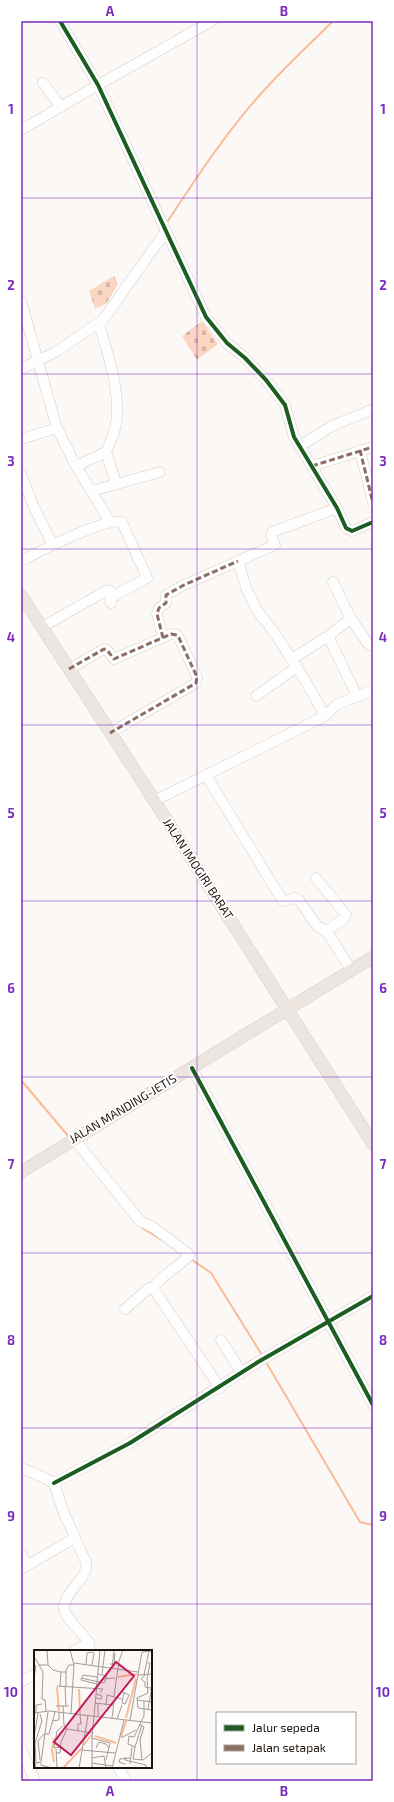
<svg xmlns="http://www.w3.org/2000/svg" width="394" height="1802" viewBox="0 0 394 1802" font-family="'Exo 2',sans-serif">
<defs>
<pattern id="cemetery-stones" width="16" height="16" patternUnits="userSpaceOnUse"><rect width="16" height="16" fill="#fbd7c2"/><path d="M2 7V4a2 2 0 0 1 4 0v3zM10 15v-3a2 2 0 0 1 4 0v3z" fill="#d7b8a6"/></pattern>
</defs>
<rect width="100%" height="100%" fill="#fbf8f6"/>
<g fill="url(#cemetery-stones)">
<polygon points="114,276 118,284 106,304 95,308 89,291"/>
<polygon points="202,321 218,344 197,360 182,336"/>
</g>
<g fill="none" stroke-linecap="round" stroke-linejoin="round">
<g stroke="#f9bc96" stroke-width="2">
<path d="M166 224C196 178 231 125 269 85 289 63 312 42 333 21"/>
<polyline points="21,1080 69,1137"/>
<polyline points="142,1228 162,1240"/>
<polyline points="191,1259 211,1273 262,1355"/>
<polyline points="266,1362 360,1522 373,1525"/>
</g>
<g stroke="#d4cec9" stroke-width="11">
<g id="minor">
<polyline points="60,21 98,85 206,317 227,343 245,358 266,380 285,405 294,437 337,508 346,528 352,531 373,522"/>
<polyline points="43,83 61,107"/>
<polyline points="21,130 98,85 212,21"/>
<polyline points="21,301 57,428 21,439"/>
<path d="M99 324C108 355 124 400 114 432 112 439 109 445 106 452L116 483"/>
<polyline points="21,369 57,351 103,320 166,231"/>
<polyline points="57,428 76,466 110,522"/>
<polyline points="300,446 332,426 373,409"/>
<polyline points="360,450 373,503"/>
<polyline points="76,466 106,452"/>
<polyline points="312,466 373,447"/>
<polyline points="21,474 33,505 53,545"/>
<polyline points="92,491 160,472"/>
<path d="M21 561C38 552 106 517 122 522L147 578 112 597 110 600 111 603"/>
<polyline points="333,582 351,619 369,645"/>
<polyline points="351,619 328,636 357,696"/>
<polyline points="42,627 106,591 109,590 115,596"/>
<polyline points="163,638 157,614 159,608 166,603 166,595 184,585 238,561"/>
<polyline points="292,659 328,636"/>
<polyline points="69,669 104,649 107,650 114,659 171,634 177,635 179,638 197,677 196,683 110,733"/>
<polyline points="256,696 297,667"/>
<polyline points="325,716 305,680 276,635 257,610 247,590 238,561 275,545 271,535 272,532 337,508"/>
<polyline points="206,775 282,900 285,901 294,898 299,900 317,926 328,933 351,970"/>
<polyline points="154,801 325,716 336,705 373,690"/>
<polyline points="316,878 346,915 344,919 326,931"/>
<polyline points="192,1068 373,1405"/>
<path d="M74 1139 140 1221 154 1228 189 1254V1256C179 1266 160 1277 153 1288L220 1388"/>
<polyline points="125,1309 148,1289 153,1288"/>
<polyline points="221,1340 242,1373"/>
<path d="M21 1468 34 1473 54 1483 63 1511 86 1562C90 1576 65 1592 64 1606 63 1618 83 1632 88 1642 89 1644 89 1648 90 1651"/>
<polyline points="54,1483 130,1443 258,1362 373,1296"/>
<polyline points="21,1554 28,1565"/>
<polyline points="21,1569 75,1538"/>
<polyline points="74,1651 89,1642"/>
<polyline points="21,1682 35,1674"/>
<polyline points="21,1749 35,1781"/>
<polyline points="118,1767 126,1781"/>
</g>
</g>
<g stroke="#d4d2d0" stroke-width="13">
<g id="major">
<polyline points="21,595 145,786 373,1144"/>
<polyline points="21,1172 373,957"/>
</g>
</g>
<use href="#minor" stroke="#fefefe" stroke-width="10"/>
<use href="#major" stroke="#ede5e0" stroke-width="12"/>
<g stroke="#8d6e63" stroke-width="3" stroke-dasharray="6 3" stroke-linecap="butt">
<polyline points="360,450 373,503"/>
<polyline points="312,466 373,447"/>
<polyline points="163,638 157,614 159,608 166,603 166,595 184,585 238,561"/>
<polyline points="69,669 104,649 107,650 114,659 171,634 177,635 179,638 197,677 196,683 110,733"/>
</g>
<g stroke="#fff" stroke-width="6">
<g id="cycleway">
<polyline points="60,21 98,85 206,317 227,343 245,358 266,380 285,405 294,437 337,508 346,528 352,531 373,522"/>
<polyline points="192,1068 373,1405"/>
<polyline points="54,1483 130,1443 258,1362 373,1296"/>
</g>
</g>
<use href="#cycleway" stroke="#1b5e20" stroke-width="4"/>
</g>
<path fill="none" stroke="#7b2cbf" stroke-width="1" stroke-opacity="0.55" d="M197 21V1781M21 198H373M21 374H373M21 549H373M21 725H373M21 901H373M21 1077H373M21 1253H373M21 1428H373M21 1604H373"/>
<g text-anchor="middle" stroke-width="4" stroke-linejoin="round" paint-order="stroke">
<g font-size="12" fill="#1c130d" stroke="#fff">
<text transform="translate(198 869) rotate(57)" y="4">JALAN IMOGIRI BARAT</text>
<text transform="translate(123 1109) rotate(-31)" y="4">JALAN MANDING-JETIS</text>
</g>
</g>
<g transform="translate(34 1650)">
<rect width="118" height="118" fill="#fbf8f6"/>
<path fill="none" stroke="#f9bc96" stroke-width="2" d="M84 27 103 24M23 37 25 61M45 39 46 64M92 68 102 28M61 86 82 93M87 87 92 71M50 95 57 85M20 112 18 100 20 88M29 118 48 98"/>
<path fill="none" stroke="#a29c99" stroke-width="1" d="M13 0 14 15M36 0 40 15 37 63M58 2 60 3 58 15M1 8 9 22 8 49 11 50 12 61M40 13 104 22M52 14 53 3 58 2M76 14H80L81 3M5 15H14L19 20 27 22M78 18 80 0M68 24 71 0M104 25 118 24M110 25 115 1M111 25 107 29 111 32V37L117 38V41M0 28 2 15M47 28 70 33 73 26 64 24M68 29 81 28M63 34 47 30 49 25 63 27M23 36 69 39 66 43M26 36 27 22H32M31 36 32 56M32 36V20L35 15H40M87 41 95 45 91 54 88 53 90 43M80 46 85 11 89 0M62 48 67 49 68 46 62 44M103 50 118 52M110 51V66L100 87 95 86 94 94 101 97 99 109 109 110 118 103M61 53 79 55M72 55 73 45 88 49M22 56H35M29 56 30 75 33 79 58 83M104 58 103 48 114 43 113 29 116 13H114M104 58 118 60M114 59 117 42M0 63 15 61 118 73M2 63V55L8 54M64 66V53M78 68 80 52M83 69 88 55M96 70 108 2 118 1M18 71 25 70V62M105 74 110 77 106 90 108 110M44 81V74H47L46 65M0 88 4 63M58 88 76 93 72 110M87 88 102 80M26 97 20 98 23 81 29 76M101 97 108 75M62 98 65 92 72 94 75 98M22 99 23 118M48 100 81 103M22 103H26L27 92 33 79M91 107V110L112 115V118M58 108 70 106 72 118M6 110 4 91 10 84H15L21 62M2 113 1 93 8 71 6 64M7 113V115L18 118M58 113 78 116M91 114 85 112 86 109 96 108M96 114 98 97M1 118 2 113 7 112 14 62M45 118 54 66M58 118V88L66 0M78 118 90 70"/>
<path fill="#c2185b" fill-opacity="0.15" stroke="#c2185b" stroke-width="2" d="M82 12 100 26 37 105 20 92Z"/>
<rect width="118" height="118" fill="none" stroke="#1c130d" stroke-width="2"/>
</g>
<rect width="394" height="1802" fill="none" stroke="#ffffff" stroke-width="44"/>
<rect x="216" y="1712" width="140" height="52" fill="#ffffff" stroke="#a4a19e"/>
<rect x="224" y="1725" width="20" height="6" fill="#1b5e20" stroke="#a4a19e"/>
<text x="252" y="1732" font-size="12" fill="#1c130d">Jalur sepeda</text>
<rect x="224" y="1745" width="20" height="6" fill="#8d6e63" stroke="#a4a19e"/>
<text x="252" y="1752" font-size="12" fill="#1c130d">Jalan setapak</text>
<rect x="22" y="22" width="350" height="1758" fill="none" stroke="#7b2cbf" stroke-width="1.5"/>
<g font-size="13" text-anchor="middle" font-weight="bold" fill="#7b2cbf">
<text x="110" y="16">A</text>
<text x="284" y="16">B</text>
<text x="11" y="114">1</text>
<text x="383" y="114">1</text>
<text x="11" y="290">2</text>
<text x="383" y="290">2</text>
<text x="11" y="466">3</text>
<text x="383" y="466">3</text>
<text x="11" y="642">4</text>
<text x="383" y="642">4</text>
<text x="11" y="818">5</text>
<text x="383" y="818">5</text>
<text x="11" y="993">6</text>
<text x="383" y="993">6</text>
<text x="11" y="1169">7</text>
<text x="383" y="1169">7</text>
<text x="11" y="1345">8</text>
<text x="383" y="1345">8</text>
<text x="11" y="1521">9</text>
<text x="383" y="1521">9</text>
<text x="11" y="1697">10</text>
<text x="383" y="1697">10</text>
<text x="110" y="1796">A</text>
<text x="284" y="1796">B</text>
</g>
</svg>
